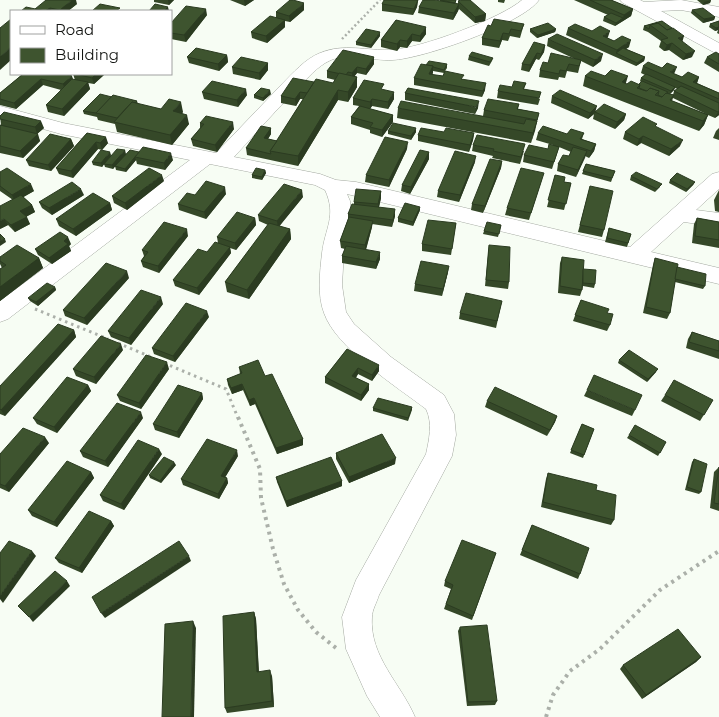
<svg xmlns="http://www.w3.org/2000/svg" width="719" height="717" viewBox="0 0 719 717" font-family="Montserrat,sans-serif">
<rect width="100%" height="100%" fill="#f7fdf4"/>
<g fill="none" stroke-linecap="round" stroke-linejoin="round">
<g stroke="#a3a8a0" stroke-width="1">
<g id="minor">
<path d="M522 0H539C522 24 422 59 392 60 372 61 350 52 331 60 317 66 307 79 297 89 275 111 255 134 234 157L320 174 336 180 356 182 630 247 712 174 719 172V189L696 210 719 213V227L684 222 651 252 719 268V284L347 194 350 201 351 221 344 251 342 285 346 312 354 324 391 357 444 395 454 414 456 435 452 456 379 595C377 602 372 610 372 617 369 656 401 684 415 717H380L367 696 346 649 342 617 356 580 426 454C429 440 433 423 426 409 397 387 336 348 324 313 317 295 320 271 322 253 325 228 337 216 325 190L315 185 210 164 8 319 0 322V301L190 160 61 134 0 117V106L63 123 216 153C238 130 260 107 282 84 293 73 305 59 320 53 344 43 367 51 391 50 419 49 502 18 522 0Z"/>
<polygon points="620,0 640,0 644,2 681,0 719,7 719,17 681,10 661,11 719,43 719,55 623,3"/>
</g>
</g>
<polyline stroke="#abb0a9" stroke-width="2.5" stroke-dasharray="2 2.5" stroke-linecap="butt" points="342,39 380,0"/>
<g stroke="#abb0a9" stroke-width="3" stroke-dasharray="2.5 4" stroke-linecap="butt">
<polyline points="35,309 108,339"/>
<polyline points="118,343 151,357"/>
<polyline points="164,363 226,389 238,418"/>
</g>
<g stroke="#abb0a9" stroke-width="4" stroke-dasharray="3 4.5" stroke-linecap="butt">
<polyline points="238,417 260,469 261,498 273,549 284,584 298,610 316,632 336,648"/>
<polyline points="546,717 553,695 570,671 600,649 660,590 719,551"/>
</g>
<use href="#minor" fill="#fff" fill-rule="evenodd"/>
</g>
<g fill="#354828" fill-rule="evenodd">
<polygon points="154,0 174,0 169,5 154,2"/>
<polygon points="230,0 254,0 245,6"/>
<polygon points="418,0 417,7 413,15 382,11 382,4"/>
<polygon points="440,0 456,0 455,4 458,4 458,1 486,14 485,21 475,23 459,9 458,11 453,20 418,13 419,7 440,1"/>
<polygon points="498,0 505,0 504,3 498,2"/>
<polygon points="574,0 611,0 633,9 631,16 615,26 603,21 604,17 608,15"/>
<polygon points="697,0 711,0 710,3 703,5"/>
<polygon points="77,4 68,11 21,11 35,9"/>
<polygon points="304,10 290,22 285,21 285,27 267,43 252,38 251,32 276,18 276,12"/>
<polygon points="692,10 715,17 714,20 703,23 691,13"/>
<polygon points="207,15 186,42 171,39 171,23"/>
<polygon points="396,20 426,34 420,42 412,41 407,48 400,47 397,51 381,47 381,40"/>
<polygon points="662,21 683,42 692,57 683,60 669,50 664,51 659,47 661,41 648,32 643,30 644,26"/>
<polygon points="719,21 719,34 717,33 718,30 715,31 709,27 710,24"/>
<polygon points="524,24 520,38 510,36 508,41 502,40 499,48 482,45 482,38 491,26"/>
<polygon points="568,28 592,31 608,37 607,38 629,47 626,49 645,57 644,61 636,66 566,35"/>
<polygon points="530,29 556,29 555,32 537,38 530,32"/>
<polygon points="380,36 371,48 356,45 356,42"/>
<polygon points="548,39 601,61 593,67 581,61 578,73 567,71 565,78 559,77 558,80 539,77 540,70 548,63 575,59 547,46"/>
<polygon points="545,45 544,52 539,60 536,59 529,72 521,70 522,64"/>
<polygon points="719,54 719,72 704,63 707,57"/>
<polygon points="227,55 228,62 219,71 189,63 187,57"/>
<polygon points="469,56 493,58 492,61 489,66 468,60"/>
<polygon points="268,63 268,70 260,80 233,74 232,67"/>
<polygon points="374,64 366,75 357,73 354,76 357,77 357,87 348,102 338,100 298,166 247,155 246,148 271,128 271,134 268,139 277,141 303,99 300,99 296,106 281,103 281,96 314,82 333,83 335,80 327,78 327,71"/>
<path d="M447 64V68L445 71 485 90 482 97 414 85V78L426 65ZM433 71 444 73 443 76 432 75Z"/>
<path d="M643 66 674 74 682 77H699L697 83 719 93V115L715 118 708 115 704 125 699 131 583 86 585 76 627 84H639L641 82 640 81 641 78 645 75 641 73ZM675 88 678 89 674 91 673 95 670 94 674 90ZM673 98 706 114 672 101Z"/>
<polygon points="23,74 75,80 73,74 105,74 94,84 88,83 90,89 64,116 48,112 46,105 61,90 43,85 16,109 0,105 0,93"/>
<polygon points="526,83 524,89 540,99 538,105 497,98 498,91"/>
<polygon points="408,88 478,108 475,114 405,100 405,93"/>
<polygon points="384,90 394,99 388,109 372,106 370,109 393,115 393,122 382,137 370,133 370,130 351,124 351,117 359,106 353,105 353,98"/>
<polygon points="202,92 247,95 238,107 204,99"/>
<polygon points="271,94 263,101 254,98 254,95"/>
<polygon points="552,96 596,111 626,114 624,120 615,129 593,119 594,114 588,119 551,103"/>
<polygon points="112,97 137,101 138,104 161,109 183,112 182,113 189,124 172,145 117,132 115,124 98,120 97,117 84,114 83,111"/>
<polygon points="519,104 518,109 539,113 531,143 397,118 398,108 483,116 484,110"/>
<polygon points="0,116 44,128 37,134 40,141 23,158 0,153 0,125 1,125"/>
<polygon points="200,123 234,129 217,152 193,146 191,139 200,128"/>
<polygon points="656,127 680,146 669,156 641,143 637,146 623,139 625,132"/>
<polygon points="719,128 719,140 713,138 716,131"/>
<polygon points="388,131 416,132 411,140 388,134"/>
<polygon points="444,132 474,133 473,140 469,152 418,141 418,135"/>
<polygon points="87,133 108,143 102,150 98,149 73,178 59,174 56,168"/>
<polygon points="538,133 567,134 584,133 582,139 596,144 594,151 589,158 585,156 576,177 557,171 558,164 569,156 571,152 559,147 552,169 523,162 524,155 548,149 553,145 536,140"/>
<polygon points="71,139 74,146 51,171 29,166 26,160"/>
<polygon points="473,145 524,151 520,164 492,158 493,156 472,151"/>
<polygon points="407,149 389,187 365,182 366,175"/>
<polygon points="429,152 429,159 410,194 401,191 402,185"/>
<polygon points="126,154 173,160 165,170 137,164 136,160 126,172 116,170 115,166 113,169 105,167 104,164 102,167 93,165 92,162 111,155"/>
<polygon points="502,161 501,168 483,213 471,210 472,204"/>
<polygon points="475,162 459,202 437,197 438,191"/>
<polygon points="586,164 615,171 611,182 582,174"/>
<polygon points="265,170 266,173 262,180 252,178 252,175"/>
<polygon points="0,172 34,191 23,197 32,205 35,212 26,217 30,224 15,232 8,225 0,229 13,200 0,191"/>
<polygon points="555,175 564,182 571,183 564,210 547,207"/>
<polygon points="631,176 660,187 655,192 630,180"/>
<polygon points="542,179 529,220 505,215 507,208"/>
<polygon points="670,180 695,182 693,185 686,192 669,183"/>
<polygon points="164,181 127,210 114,203 112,196"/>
<polygon points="590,186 604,230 602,237 578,232"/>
<polygon points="719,190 719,212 715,211 714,200"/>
<polygon points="381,191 381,198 379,207 395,216 392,227 372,224 372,227 366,250 380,259 376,269 342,263 342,256 345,249 341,248 340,241 348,219 348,214 354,204 354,202"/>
<polygon points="226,194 206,219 179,210 178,204 195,195"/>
<polygon points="84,195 52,215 42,208 39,202"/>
<polygon points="303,197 279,226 290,229 291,239 249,299 227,292 225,282 268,225 259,221 258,215"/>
<polygon points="110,203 112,210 76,236 59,226 56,219"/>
<polygon points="420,210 413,226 398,222 398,218"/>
<polygon points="255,218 256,225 236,250 230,248 231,253 199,295 175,286 173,280 218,243 217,237"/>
<polygon points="697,218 719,222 719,248 692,243 694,224"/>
<polygon points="456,223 451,255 422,251 422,244"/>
<polygon points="501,225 498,237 483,234 484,231"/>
<polygon points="609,228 631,234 627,247 605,242"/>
<polygon points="188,236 159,273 143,267 141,261 144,256 142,250"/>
<polygon points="71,244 69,246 71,251 52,264 38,255 35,249"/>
<polygon points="489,245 509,282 508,289 485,286"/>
<polygon points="0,257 39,258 43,268 0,301 0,269 2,268 0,264"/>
<polygon points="562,257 583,269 595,284 594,288 583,286 582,290 580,296 558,293 560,263"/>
<polygon points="655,258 677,267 705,286 703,289 675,282 670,313 667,319 643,313 653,265"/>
<polygon points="448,272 442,296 414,291 415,284"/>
<polygon points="129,278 87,325 65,316 63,310"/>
<polygon points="55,287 56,290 38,306 30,301 28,298"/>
<polygon points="581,300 607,313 610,325 607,331 573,321"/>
<polygon points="502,301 496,328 459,319 460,313"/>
<polygon points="163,304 131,345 111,337 108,331"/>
<polygon points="209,317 175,362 154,354 152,348"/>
<polygon points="74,330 76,337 5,416 0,414 0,386"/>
<polygon points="692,332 719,341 719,359 686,348 688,339"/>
<polygon points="347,349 379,371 372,381 358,374 356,378 369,384 369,390 361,401 325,383 325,377"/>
<polygon points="123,350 96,384 76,376 73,369"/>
<polygon points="619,360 656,372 647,382 618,363"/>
<polygon points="239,367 265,376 303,439 303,445 277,454 255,404 250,406 243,390 232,394 228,385 227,379 240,374"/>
<polygon points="169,369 141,409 120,401 117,395"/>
<polygon points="88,385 91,391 57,433 37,424 33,418"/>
<polygon points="587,390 635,410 632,416 584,396"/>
<polygon points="202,393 203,399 179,438 155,430 153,424"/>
<polygon points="665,395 713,400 700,421 661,401"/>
<polygon points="487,401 557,416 555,422 547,436 485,407"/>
<polygon points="412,407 412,410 408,421 373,411 373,408"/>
<polygon points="143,418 108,467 83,457 80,451"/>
<polygon points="582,424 594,429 583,458 570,453"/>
<polygon points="629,435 666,442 658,456 627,438"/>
<polygon points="49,443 9,492 0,488 0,454"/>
<polygon points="336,453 395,464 349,483 336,459"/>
<polygon points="162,454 124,510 103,501 100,495"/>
<polygon points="238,456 225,477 227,478 228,483 219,499 183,485 181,479"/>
<polygon points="694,459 701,492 699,494 685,490 692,462"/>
<polygon points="176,465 161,483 150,478 149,475"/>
<polygon points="719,467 719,511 710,508 714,472"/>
<polygon points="91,472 94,478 57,527 32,516 28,510"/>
<polygon points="548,473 596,490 614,520 611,525 541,507 546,479"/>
<polygon points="276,477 342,481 342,486 287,507 277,482"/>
<polygon points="111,521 114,526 82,573 59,563 55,558"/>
<polygon points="532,525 580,574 578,579 520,555"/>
<polygon points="496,553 472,620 444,609 451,589 444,586 445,581"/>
<polygon points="254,612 256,619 259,672 272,676 274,707 227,713 225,708"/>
<polygon points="460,627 497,701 495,705 467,706 458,631"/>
<polygon points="701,657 696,662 642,699 620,669 623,665"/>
</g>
<g fill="#2b3b21">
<polygon points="72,0 76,0 77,4 68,11 61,11 60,10"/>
<polygon points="168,0 174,0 169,5"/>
<polygon points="244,0 254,0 245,6"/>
<polygon points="418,0 417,7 413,15 414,9"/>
<polygon points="711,0 710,3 703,5 704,2"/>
<polygon points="304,3 304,10 290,22 289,16"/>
<polygon points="459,4 458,11 453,20 454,13"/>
<polygon points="168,7 169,11 164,11"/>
<polygon points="50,8 52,11 46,11"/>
<polygon points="206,9 207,15 186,42 184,35"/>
<polygon points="633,9 631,16 615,26 616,23 623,18 624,15"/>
<polygon points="486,14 485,21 475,23 475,17"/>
<polygon points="715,17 714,20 703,23 704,19"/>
<polygon points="285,20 285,27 267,43 266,36"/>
<polygon points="426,27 426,34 420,42 420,36"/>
<polygon points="719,27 718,30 715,31 716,28"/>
<polygon points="556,29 555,32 537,38 538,35"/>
<polygon points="610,31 608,37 601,43 603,36"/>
<polygon points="380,32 380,36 371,48 371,45"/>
<polygon points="503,33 502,40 499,48 500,41"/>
<polygon points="412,34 412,41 407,48 407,41"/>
<polygon points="684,36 682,43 678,38"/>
<polygon points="400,40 400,47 397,51 397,44"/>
<polygon points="631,40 629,47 618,54 616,53 617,50"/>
<polygon points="672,43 669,50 664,51 667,45"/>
<polygon points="545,45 544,52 539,60 541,54"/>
<polygon points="11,47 11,60 0,70 0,57"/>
<polygon points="695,51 692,57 683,60 686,54"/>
<polygon points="537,53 536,59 529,72 530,65"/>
<polygon points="603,54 601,61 593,67 595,60"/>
<polygon points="227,55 228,62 219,71 218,64"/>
<polygon points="374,57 374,64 366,75 366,69"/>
<polygon points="645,57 644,61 636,66 637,63"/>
<polygon points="268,63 268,70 260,80 259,73"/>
<polygon points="433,66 433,73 429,81 429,74"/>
<polygon points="357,67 357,73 352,80 352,73"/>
<polygon points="677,67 674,74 670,72"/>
<polygon points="96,74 105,74 94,84 92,78"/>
<polygon points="72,76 74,82 65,91 63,84"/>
<polygon points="628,76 625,86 622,82"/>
<polygon points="357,77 357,87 348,102 348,92"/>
<polygon points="699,77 697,83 693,82"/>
<polygon points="41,79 43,85 16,109 14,103"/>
<polygon points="88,82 90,89 64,116 62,109"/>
<polygon points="486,83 485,90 482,97 483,91"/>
<polygon points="675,87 674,90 670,94 671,91"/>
<polygon points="246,89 247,95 238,107 237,100"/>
<polygon points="270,90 271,94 263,101 263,98"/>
<polygon points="338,90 338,100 298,166 298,156"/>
<polygon points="300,92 300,99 296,106 295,99"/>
<polygon points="394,92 394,99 388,109 388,102"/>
<polygon points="372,99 372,106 370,109 370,102"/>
<polygon points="479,101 478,108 475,114 476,107"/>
<polygon points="181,102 183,112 175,121 173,111"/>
<polygon points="597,106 595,113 595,112 594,114 588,119 590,113"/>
<polygon points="719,111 719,115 715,118 718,112"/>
<polygon points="539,113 535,131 531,143 533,133"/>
<polygon points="626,114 624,120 615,129 617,122"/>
<polygon points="187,115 189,124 172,145 170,135"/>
<polygon points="393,115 393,122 382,137 382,130"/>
<polygon points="708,115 704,125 699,131 703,121"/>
<polygon points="41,121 44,128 37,134 35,127"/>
<polygon points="233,122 234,129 217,152 215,145"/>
<polygon points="271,128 271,134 264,145 264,138"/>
<polygon points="416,128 416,132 411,140 411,136"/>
<polygon points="474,133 473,140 469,152 470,145"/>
<polygon points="38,134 40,141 23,158 20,151"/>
<polygon points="643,136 641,143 637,146 639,139"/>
<polygon points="106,137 108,143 102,150 100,143"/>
<polygon points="71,139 74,146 51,171 48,165"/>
<polygon points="683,140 680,146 669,156 671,149"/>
<polygon points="96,142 98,149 73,178 71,171"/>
<polygon points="408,142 407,149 389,187 389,180"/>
<polygon points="596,144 594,151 589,158 591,151"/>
<polygon points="125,150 126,154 113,169 112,165"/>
<polygon points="587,151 585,158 576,177 578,170"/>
<polygon points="110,152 111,155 102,167 101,163"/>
<polygon points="429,152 429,159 410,194 411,187"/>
<polygon points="171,153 173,160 165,170 164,163"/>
<polygon points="476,156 475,162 459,202 460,195"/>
<polygon points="135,157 136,160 126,172 125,169"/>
<polygon points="502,161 501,168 483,213 485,206"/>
<polygon points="265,170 266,173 262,180 262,177"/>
<polygon points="162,175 164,181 127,210 125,203"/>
<polygon points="695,182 693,185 686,192 687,189"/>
<polygon points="31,184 34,191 15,202 12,195"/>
<polygon points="225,187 226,194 206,219 204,212"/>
<polygon points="81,189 84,195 52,215 49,208"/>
<polygon points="302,190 303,197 278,228 277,221"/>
<polygon points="381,191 381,198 378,211 378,204"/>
<polygon points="110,203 112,210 76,236 73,229"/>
<polygon points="32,205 35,212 23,218 20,211"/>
<polygon points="420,207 420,210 413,226 413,222"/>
<polygon points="395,209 395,216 392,227 393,220"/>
<polygon points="27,217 30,224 15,232 11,225"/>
<polygon points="255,218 256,225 236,250 235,243"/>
<polygon points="4,219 8,225 0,229 0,221"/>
<polygon points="373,221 372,227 365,252 365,245"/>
<polygon points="187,229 188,236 159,273 158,266"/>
<polygon points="290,229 291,239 249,299 247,290"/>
<polygon points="68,237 71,244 69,246 71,251 52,264 49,258 64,241"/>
<polygon points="5,239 6,242 0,246 0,241"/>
<polygon points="230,247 231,253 199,295 197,288"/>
<polygon points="380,252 380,259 376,269 376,262"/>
<polygon points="39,258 43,268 0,301 0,287"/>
<polygon points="449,266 448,272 442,296 443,289"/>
<polygon points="127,271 129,278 87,325 84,318"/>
<polygon points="55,287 56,290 38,306 36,302"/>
<polygon points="161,297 163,304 131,345 129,338"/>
<polygon points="207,311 209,317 175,362 173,356"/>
<polygon points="74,330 76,337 5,416 1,410"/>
<polygon points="121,344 123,350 96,384 94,377"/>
<polygon points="167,362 169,369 141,409 139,403"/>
<polygon points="379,365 379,371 372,381 372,375"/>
<polygon points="358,368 358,374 352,382 352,376"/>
<polygon points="658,369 656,372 647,382 648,379"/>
<polygon points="242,384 243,390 232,394 231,388"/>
<polygon points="369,384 369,390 361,401 361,395"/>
<polygon points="88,385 91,391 57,433 54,427"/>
<polygon points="202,393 203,399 179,438 177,432"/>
<polygon points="254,398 255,404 250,406 249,400"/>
<polygon points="141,412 143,418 108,467 105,461"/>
<polygon points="557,416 555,422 547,436"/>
<polygon points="45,437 49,443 9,492 5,486"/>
<polygon points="303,439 303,445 277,454 276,448"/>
<polygon points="159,449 162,454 124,510 121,504"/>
<polygon points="237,450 238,456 223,481 221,476"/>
<polygon points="396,458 395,464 349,483 349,477"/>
<polygon points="174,462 176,465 161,483 160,481"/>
<polygon points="91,472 94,478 57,527 54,522"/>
<polygon points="227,478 228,483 219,499 218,494"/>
<polygon points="342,481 342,486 287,507 286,501"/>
<polygon points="111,521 114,526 82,573 79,568"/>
<polygon points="32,551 36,556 3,603 0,599 0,596"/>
<polygon points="189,556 191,561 105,618 101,613"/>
<polygon points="67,581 70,586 33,622 29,617"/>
<polygon points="254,612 256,619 259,678 257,672"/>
<polygon points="193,621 196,628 194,717 191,717"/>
<polygon points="701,657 696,662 642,699 646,695"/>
<polygon points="270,670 272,676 274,707 272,701"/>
</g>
<g fill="#3e542f" stroke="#2b3b21">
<polygon points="46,0 72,0 60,10 50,8 45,11 35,9"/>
<polygon points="290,0 293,0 304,3 289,16 276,12"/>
<polygon points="384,0 418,0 414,9 382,4"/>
<polygon points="423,0 435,0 459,4 454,13 419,7"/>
<polygon points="440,0 456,0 455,3"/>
<polygon points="461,0 470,0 486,14 475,17 458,1"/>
<polygon points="590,0 611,0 633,9 624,15"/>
<polygon points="100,4 120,8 116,11 92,11"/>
<polygon points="155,4 168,7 164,11 149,11"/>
<polygon points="186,6 206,9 184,35 171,33 171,23"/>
<polygon points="26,7 45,11 21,11"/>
<polygon points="703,8 715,17 704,19 692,10"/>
<polygon points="611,13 623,18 616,23 604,17"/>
<polygon points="270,16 285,20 266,36 251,32"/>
<polygon points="11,19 11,47 0,57 0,28"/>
<polygon points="494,19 524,24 521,31 511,29 509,34 503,33 500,41 482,38 488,25 491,26"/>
<polygon points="396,20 426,27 420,36 412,34 407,41 400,40 397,44 381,40"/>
<polygon points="662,21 672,28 667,30 658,23 650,25 649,29 644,26"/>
<polygon points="719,21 719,27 716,28 710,24"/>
<polygon points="548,23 556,29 538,35 530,29"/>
<polygon points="658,23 667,30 673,28 684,36 678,38 695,51 686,54 672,43 667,45 661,40 668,38 650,25"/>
<polygon points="575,24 592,31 600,26 610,31 603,36 614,41 622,36 631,40 617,50 568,28"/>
<polygon points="366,29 380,32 371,45 356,42"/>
<polygon points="557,34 603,54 595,60 548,39"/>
<polygon points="534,42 545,45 541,54 537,53 530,65 522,64"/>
<polygon points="196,48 227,55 218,64 187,57"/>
<polygon points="623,48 645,57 637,63 616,53"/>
<polygon points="343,50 374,57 366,69 357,67 352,73 348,72 346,75 327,71"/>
<polygon points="472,52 493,58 490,62 469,56"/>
<polygon points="716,52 719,54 719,64 707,57"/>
<polygon points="551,53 581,60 579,66 569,64 566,71 560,70 559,74 540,70 543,62 548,63"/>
<polygon points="241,57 268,63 259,73 232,67"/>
<polygon points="429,61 447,64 444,70 433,67 433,66 426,65"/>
<polygon points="648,62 662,68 667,63 677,67 670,72 682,77 688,72 699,77 693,82 719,93 719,99 643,66"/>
<polygon points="421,64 433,66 429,74 443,76 445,71 464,75 461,79 486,83 483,91 414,78"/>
<polygon points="611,70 628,76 622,82 627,84 631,81 640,85 637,88 646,91 650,88 659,91 655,95 662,97 666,93 674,95 670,100 708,115 703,121 585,76 591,71 605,76"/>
<polygon points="339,73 357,77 348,92 338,90 298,156 270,151 316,79 333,83"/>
<polygon points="23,74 65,74 72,76 63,84 41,79 14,103 0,99 0,93"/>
<polygon points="76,74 96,74 92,78"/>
<polygon points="646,74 675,87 671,91 641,78"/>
<polygon points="293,78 314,82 307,93 300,92 295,99 281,96"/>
<polygon points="72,79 88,82 62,109 46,105"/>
<polygon points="364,80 384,84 381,89 394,92 388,102 372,99 370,102 353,98"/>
<polygon points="212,81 246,89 237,100 202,92"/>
<polygon points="514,81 526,83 523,89 541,92 539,98 498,91 500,85 512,87"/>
<polygon points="642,81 668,92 667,93 666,93 662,97 658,95 659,91 650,88 647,91 639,88 640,85 639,84"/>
<polygon points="681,86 719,103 719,111 718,112 674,91"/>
<polygon points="261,88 270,90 263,98 254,95"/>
<polygon points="408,88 479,101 476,107 405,93"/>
<polygon points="560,90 597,106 590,113 552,96"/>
<polygon points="100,94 112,97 96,113 83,111"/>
<polygon points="113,95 137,101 135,103 132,102 117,118 96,113"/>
<polygon points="169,99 181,102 173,111 187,115 170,135 114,122 132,102 161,109"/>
<polygon points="488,99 519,104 517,109 539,113 537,120 484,110"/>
<polygon points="401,101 524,124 526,119 537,121 533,133 398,108"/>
<polygon points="604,104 626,114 617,122 595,112"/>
<polygon points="360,106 393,115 382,130 370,127 373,123 351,117"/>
<polygon points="4,112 41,121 35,127 0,119 0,116"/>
<polygon points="206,116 233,122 215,145 191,139 204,124 200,123"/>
<polygon points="643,117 657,124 655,126 683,140 671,149 643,136 639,139 625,132"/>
<polygon points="393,123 416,128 411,136 388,131"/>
<polygon points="0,125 38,134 20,151 0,146"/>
<polygon points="261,126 271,128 264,138 277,141 270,151 271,154 246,148"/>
<polygon points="543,126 567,134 571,129 584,133 580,139 596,144 591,151 538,133"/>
<polygon points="421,128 444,132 446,128 474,133 470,145 418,135"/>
<polygon points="87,133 106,137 100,143 96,142 71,171 56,168"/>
<polygon points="50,134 71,139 48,165 26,160"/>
<polygon points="477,135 525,144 521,157 493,151 494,149 473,145"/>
<polygon points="385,137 408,142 389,180 366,175"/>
<polygon points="549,144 559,147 554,162 524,155 529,145 548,149"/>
<polygon points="143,147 171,153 164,163 135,157"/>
<polygon points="573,147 587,151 578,170 558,164 563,155 569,156"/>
<polygon points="117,149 125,150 112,165 104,164"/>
<polygon points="101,150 110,152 101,163 92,162"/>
<polygon points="130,150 139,152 125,169 115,166"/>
<polygon points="420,150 429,152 411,187 402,185"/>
<polygon points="455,151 476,156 460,195 438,191"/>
<polygon points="490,159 502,161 485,206 472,204"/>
<polygon points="586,164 615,171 612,178 583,171"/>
<polygon points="7,168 31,184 12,195 0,186 0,172"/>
<polygon points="149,168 162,175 125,203 112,196"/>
<polygon points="256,168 265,170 262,177 252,175"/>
<polygon points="521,168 544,173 531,213 507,208"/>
<polygon points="636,172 662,184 657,189 631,176"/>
<polygon points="677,173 695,182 687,189 670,180"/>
<polygon points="555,175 565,177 564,182 571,183 566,204 548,200"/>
<polygon points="206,181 225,187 204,212 178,204 187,193 195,195"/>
<polygon points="72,182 81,189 49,208 39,202"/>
<polygon points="284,184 302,190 277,221 258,215"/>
<polygon points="590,186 613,191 604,230 580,225"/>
<polygon points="356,189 381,191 378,204 354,202"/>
<polygon points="93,193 110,203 73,229 56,219"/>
<polygon points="21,195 32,205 20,211 27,217 11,225 4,219 0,221 0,206"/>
<polygon points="405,203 420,207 413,222 398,218"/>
<polygon points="352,204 395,209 393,220 348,214"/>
<polygon points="237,212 255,218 235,243 217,237"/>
<polygon points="349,217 373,221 365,245 340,241"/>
<polygon points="697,218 719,222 719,240 695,236"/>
<polygon points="428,220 456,223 452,249 422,244"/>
<polygon points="164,222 187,229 158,266 141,261 148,252 142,250"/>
<polygon points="487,222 501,225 499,234 484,231"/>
<polygon points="269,223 290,229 247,290 225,282"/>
<polygon points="609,228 631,234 628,243 607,238"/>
<polygon points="60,232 68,237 64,241 68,244 49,258 35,249"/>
<polygon points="0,234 5,239 0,241"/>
<polygon points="215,242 230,247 197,288 173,280 198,249 207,252"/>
<polygon points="17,245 39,258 0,287 0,269 6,265 0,261 0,257"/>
<polygon points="489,245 510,247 509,282 486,280"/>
<polygon points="346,246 380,252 376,262 342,256"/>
<polygon points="562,257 584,260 582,290 560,286"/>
<polygon points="655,258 678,264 670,313 646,307"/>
<polygon points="421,261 449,266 443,289 415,284"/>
<polygon points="106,263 127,271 84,318 63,310"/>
<polygon points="677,267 706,274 705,286 675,279"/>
<polygon points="583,269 596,270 595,284 583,283"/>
<polygon points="47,283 55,287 36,302 28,298"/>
<polygon points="141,290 161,297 129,338 108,331"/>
<polygon points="466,293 502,301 497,321 460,313"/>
<polygon points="581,300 609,309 607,313 613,314 610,325 575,315"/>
<polygon points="186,303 207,311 173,356 152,348"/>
<polygon points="58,324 74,330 1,410 0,409 0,386"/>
<polygon points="692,332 719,341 719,351 689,342"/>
<polygon points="101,336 121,344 94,377 73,369"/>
<polygon points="347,349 379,365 372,375 358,368 352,376 369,384 361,395 325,377"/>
<polygon points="629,350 658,369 648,379 619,360"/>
<polygon points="146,355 167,362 139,403 117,395"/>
<polygon points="258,360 265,376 272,374 303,439 276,448 254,398 249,400 242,384 231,388 227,379 242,373 239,367"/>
<polygon points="594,375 642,395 635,410 587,390"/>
<polygon points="67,377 88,385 54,427 33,418"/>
<polygon points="674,380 713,400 704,415 665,395"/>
<polygon points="178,385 202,393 177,432 153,424"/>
<polygon points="495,387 557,416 550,430 487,401"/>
<polygon points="378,398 412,407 408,418 373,408"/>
<polygon points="117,403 141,412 105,461 80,451"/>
<polygon points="582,424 594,429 584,455 571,450"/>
<polygon points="635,425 666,442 660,453 629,435"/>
<polygon points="23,428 45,437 5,486 0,484 0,454"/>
<polygon points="382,434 396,458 349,477 336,453"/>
<polygon points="207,439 237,450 221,476 227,478 218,494 181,479"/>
<polygon points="138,440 159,449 121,504 100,495"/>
<polygon points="164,457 174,462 160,481 149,475"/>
<polygon points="331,457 342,481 286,501 276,477"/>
<polygon points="694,459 707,464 701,492 687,487"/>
<polygon points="67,461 91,472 54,522 28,510"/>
<polygon points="719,467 719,504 714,503"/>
<polygon points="548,473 597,485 596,490 616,495 614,520 543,502"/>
<polygon points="89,511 111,521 79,568 55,558"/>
<polygon points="532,525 589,548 580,574 522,550"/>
<polygon points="462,540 496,553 473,616 446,604 453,585 445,581"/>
<polygon points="9,541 32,551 0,596 0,553"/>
<polygon points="179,541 189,556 101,613 92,597"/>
<polygon points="55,571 67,581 29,617 18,606"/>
<polygon points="254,612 257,672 270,670 272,701 225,708 223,616"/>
<polygon points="193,621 191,717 162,717 165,624"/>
<polygon points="487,625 497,701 468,702 460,627"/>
<polygon points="678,629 701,657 646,695 623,665"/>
</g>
<rect x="10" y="10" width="162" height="65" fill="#ffffff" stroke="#a0a1a0"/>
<rect x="20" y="26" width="25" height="8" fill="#ffffff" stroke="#a0a1a0"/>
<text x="55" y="35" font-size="15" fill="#121411">Road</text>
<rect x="20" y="48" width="25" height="15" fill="#3e542f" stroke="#a0a1a0"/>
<text x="55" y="60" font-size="15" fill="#121411">Building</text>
</svg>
